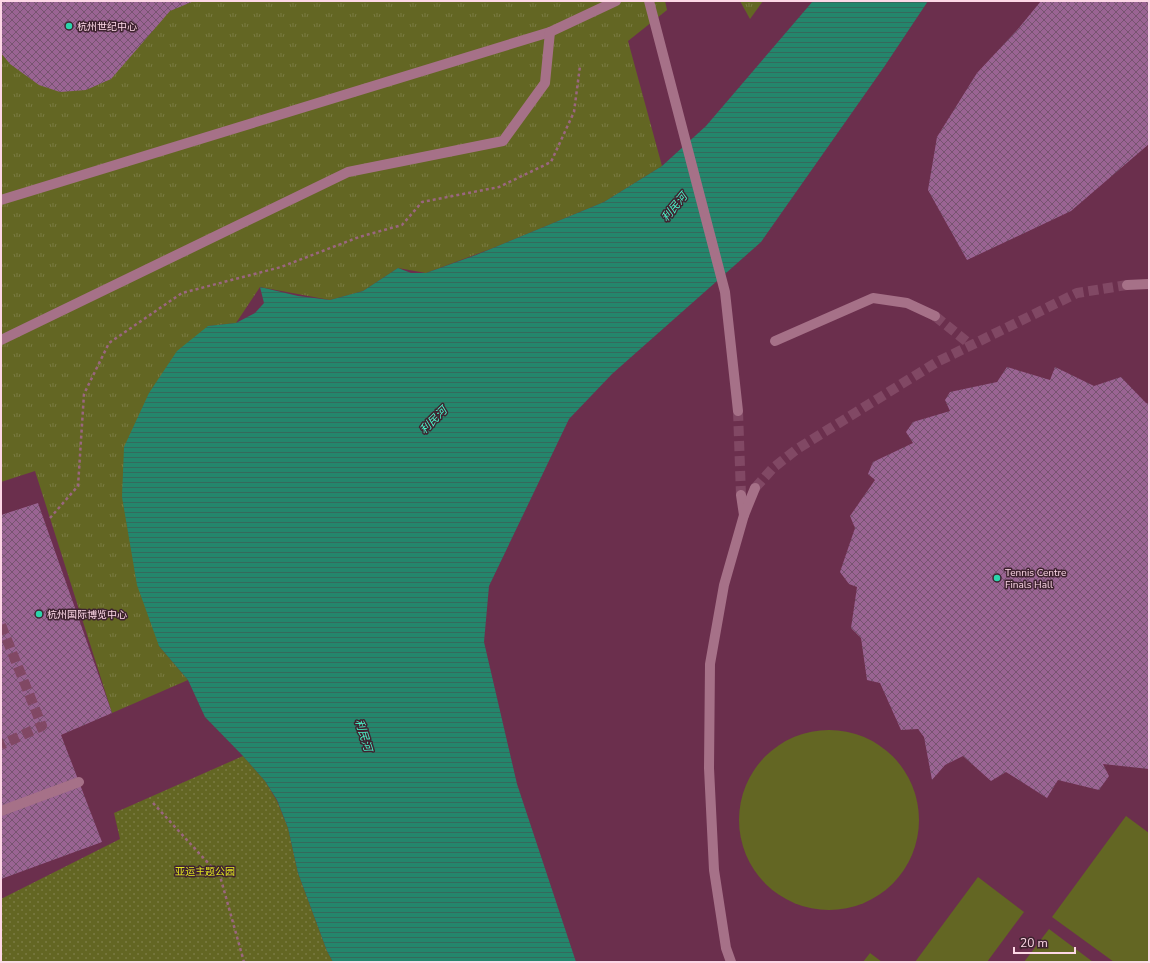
<svg xmlns="http://www.w3.org/2000/svg" width="1150" height="963" viewBox="0 0 1150 963" font-family="'Nunito Sans','Noto Sans SC',sans-serif">
<defs>
<pattern id="grass-tufts" width="24" height="20" patternUnits="userSpaceOnUse"><rect width="24" height="20" fill="#636623"/><path d="M3 7l-1-3M5 7V3M7 7l1-3M15 17l-1-3M17 17v-4M19 17l1-3" fill="none" stroke="#7a7b43"/></pattern>
<pattern id="park-dots" width="8" height="8" patternUnits="userSpaceOnUse"><rect width="8" height="8" fill="#636623"/><path d="M2 2h.1M6 6h.1" fill="none" stroke="#7a7b43" stroke-width="1.8" stroke-linecap="round"/></pattern>
<pattern id="water-rules" width="6" height="5" patternUnits="userSpaceOnUse"><rect width="6" height="5" fill="#24866c"/><path d="M0 2.5h6" fill="none" stroke="#346a5c"/></pattern>
<pattern id="building-cross-hatch" width="8" height="8" patternUnits="userSpaceOnUse"><rect width="8" height="8" fill="#9a6493"/><path d="M0 0l8 8M0 8l8-8" fill="none" stroke="#775470"/></pattern>
</defs>
<rect width="100%" height="100%" fill="#6b2f4d"/>
<g fill="url(#grass-tufts)">
<polygon points="1,1 665,1 667,10 628,41 662,166 604,202 493,248 426,273 398,268 363,291 330,300 260,287 236,323 208,326 159,646 188,680 112,713 35,471 1,482"/>
<polygon points="740,1 763,1 750,19"/>
</g>
<polygon fill="url(#park-dots)" points="243,756 265,781 277,801 288,828 298,873 327,951 333,962 1,962 1,899 120,839 114,813"/>
<g fill="#636623">
<circle cx="829" cy="820" r="90"/>
<polygon points="1126,816 1149,833 1149,962 1114,962 1052,917"/>
<polygon points="978,877 1024,912 987,962 915,962"/>
<polygon points="1049,929 1093,962 1024,962"/>
<polygon points="870,953 882,962 863,962"/>
</g>
<polygon fill="url(#water-rules)" points="813,1 928,1 884,67 761,242 612,374 569,419 489,586 484,642 517,784 576,962 333,962 327,951 298,873 288,828 277,800 265,781 243,756 205,717 188,680 159,646 137,585 122,497 124,447 149,393 177,351 208,326 236,323 255,313 264,303 260,287 298,296 330,300 363,291 398,268 411,273 426,273 476,255 604,202 662,166 706,126"/>
<g fill="url(#building-cross-hatch)">
<polygon points="1,1 194,1 170,11 111,79 86,90 60,92 39,85 10,64 1,53"/>
<polygon points="1041,1 1149,1 1149,144 1071,211 967,260 928,190 937,137 977,73 1018,29"/>
<polygon points="1007,367 1050,380 1055,367 1094,386 1121,377 1146,403 1149,404 1149,769 1103,764 1109,776 1099,790 1058,780 1047,798 1006,772 991,781 963,756 945,765 932,780 924,737 918,729 901,730 880,683 867,680 861,638 851,628 857,587 849,584 840,572 855,528 850,516 875,480 868,474 873,462 913,443 906,432 913,422 950,411 945,400 950,392 997,382"/>
<polygon points="38,503 112,713 61,735 102,842 1,879 1,515"/>
</g>
<g fill="none" stroke-linecap="round" stroke-linejoin="round">
<g stroke="#814864" stroke-width="10" stroke-dasharray="10 5" stroke-linecap="butt">
<polyline points="935,316 971,345"/>
<polyline points="738,411 741,495"/>
<polyline points="755,488 773,468 797,449 937,362 1077,293 1127,285"/>
<polyline points="1,625 42,726 1,745"/>
</g>
<g stroke="#9a667f" stroke-width="2.5" stroke-dasharray="3 3" stroke-linecap="butt">
<polyline points="50,518 78,486 84,394 109,343 182,293 281,267 359,237 402,225 422,202 499,187 551,162 574,112 580,66"/>
<polyline points="153,803 220,876 244,962"/>
</g>
<g stroke="#a67188" stroke-width="10">
<polyline points="649,1 725,292 738,411"/>
<polyline points="1,200 550,32 616,1"/>
<polyline points="1127,285 1149,284"/>
<polyline points="1,340 348,172 503,141 545,83 550,32"/>
<polyline points="775,341 873,298 907,303 935,316"/>
<polyline points="741,495 744,515"/>
<polyline points="1,811 79,782"/>
<polyline points="731,962 726,948 714,870 709,768 710,664 724,585 744,515 755,488"/>
</g>
</g>
<g fill="#2bd5ac" stroke="#3f2330" stroke-width="1.5">
<circle cx="69" cy="26" r="4"/>
<circle cx="997" cy="578" r="4"/>
<circle cx="39" cy="614" r="4"/>
</g>
<g text-anchor="middle" stroke-width="3" stroke-linejoin="round" paint-order="stroke">
<g font-size="10" fill="#fdd7e6" stroke="#3f2330" text-anchor="start">
<text x="77" y="30">杭州世纪中心</text>
<text x="1005" y="576">Tennis Centre<tspan x="1005" dy="12">Finals Hall</tspan></text>
<text x="47" y="618">杭州国际博览中心</text>
</g>
<g font-size="10" fill="#e1e71f" stroke="#3f2330">
<text x="205" y="875">亚运主题公园</text>
</g>
<g font-size="11" font-style="italic" fill="#4af7ca" stroke="#3f2330">
<text transform="translate(674 207) rotate(-50)" y="4">利民河</text>
<text transform="translate(433 420) rotate(-45)" y="4">利民河</text>
<text transform="translate(364 735) rotate(73)" y="4">利民河</text>
</g>
</g>
<rect width="1150" height="963" fill="none" stroke="#fdd7e6" stroke-width="4"/>
<path d="M1014 947v6h61v-6" fill="none" stroke="#fdd7e6" stroke-width="2"/>
<text x="1020" y="947" font-size="12" fill="#fdd7e6" stroke="#3f2330" stroke-width="3" paint-order="stroke">20 m</text>
</svg>
